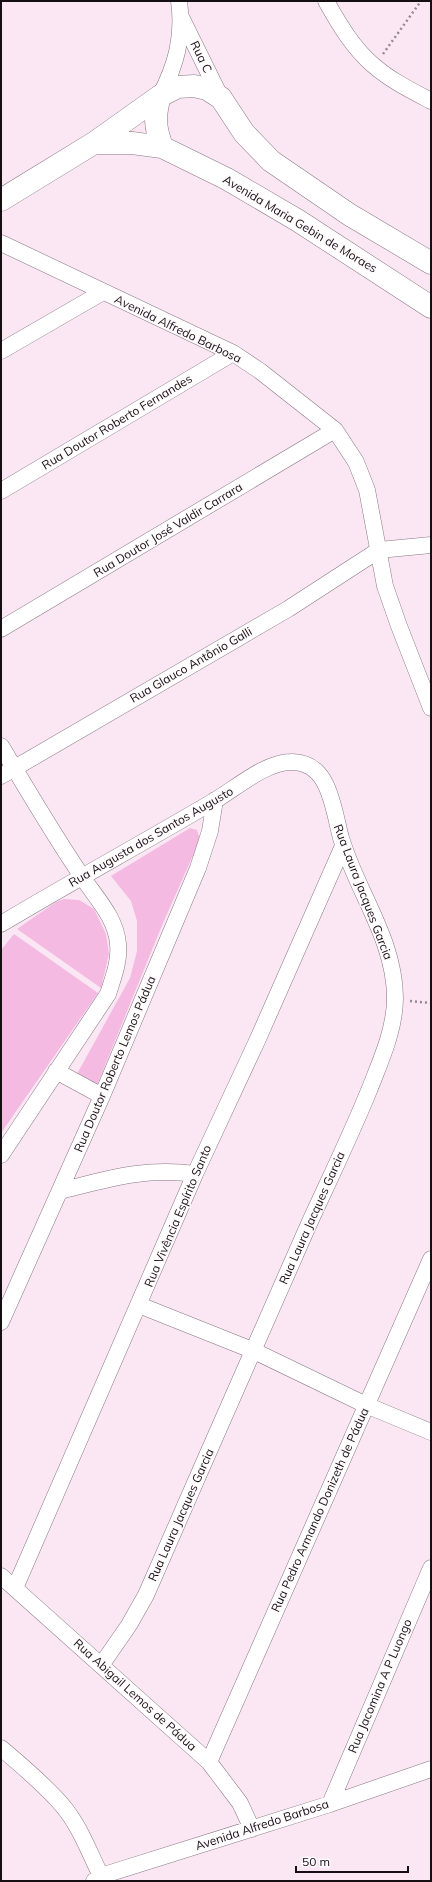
<svg xmlns="http://www.w3.org/2000/svg" width="432" height="1882" viewBox="0 0 432 1882" font-family="Mulish,sans-serif">
	<rect width="100%" height="100%" fill="#fbe7f4"/>
	<!-- green -->
	<path fill="#f4bae1" d="M190,828L197,830L199,836V842L163,923L97,1085L77,1074L130,978L137,951V921L131,901L111,876Z
		M64,899L79,900L94,909L106,934L109,954L101,988L17,929L56,902Z
		M14,934L98,993L1,1133V950Z"/>
	<g fill="none" stroke-linecap="round" stroke-linejoin="round">
		<defs>
			<path id="street" d="M326,1C339,24 353,48 373,65C390,80 412,91 431,101
				M181,17L221,98
				M160,96C176,65 184,37 179,1
				M1,243L233,353L260,371L335,430L356,462L367,490L385,586L399,626L431,708
				M1,351L103,292
				M1,491L233,353
				M1,629L335,430
				M1,746C27,789 53,834 81,875C95,897 116,917 118,944C120,961 113,978 108,994L1,1155
				M1,776L288,609L379,550L431,545
				M1,924C71,882 143,843 214,801C235,789 265,762 291,762C330,761 333,809 341,838C357,892 395,940 395,998C395,1029 381,1060 370,1088C351,1135 329,1180 308,1226C253,1349 200,1472 146,1595L129,1625L102,1664
				M56,1071L102,1096
				M60,1191C108,1179 145,1167 195,1174
				M139,1305L252,1350L366,1405L431,1432
				M1,1322L102,1096L198,868L210,831L215,800
				M1,1576L209,1762L240,1803L252,1829
				M15,1588L195,1174L257,1041L343,846
				M1,1748C22,1766 44,1784 62,1805C80,1826 89,1852 101,1876
				M209,1762L431,1259
				M330,1804L431,1568
				M94,1881L101,1876L330,1804L431,1769"/>
			<path id="secondary" d="M160,96C154,117 155,127 162,147
				M94,143H132L162,147L227,179L297,220L431,307
				M1,200L94,143L160,96L178,87L194,86L207,89L221,98L244,133L271,161L350,215L431,263"/>
		</defs>
		<!-- street casing -->
		<use href="#street" stroke="#897783" stroke-width="17"/>
		<!-- secondary casing -->
		<use href="#secondary" stroke="#897783" stroke-width="23"/>
		<!-- path -->
		<path stroke="#968891" stroke-width="2.5" stroke-dasharray="2 3" stroke-linecap="butt" d="M383,54L421,1
			M410,1001L431,1003"/>
		<!-- street -->
		<use href="#street" stroke="#fff" stroke-width="16"/>
		<!-- secondary -->
		<use href="#secondary" stroke="#fff" stroke-width="22"/>
	</g>
	<g text-anchor="middle" stroke-width="3" stroke-linejoin="round" paint-order="stroke">
		<!-- street labels -->
		<g font-size="12" fill="#150f13" stroke="#fefafc">
			<text transform="translate(201 57) rotate(64)" y="4">Rua C</text>
			<text transform="translate(300 224) rotate(31)" y="4">Avenida Maria Gebin de Moraes</text>
			<text transform="translate(178 329) rotate(26)" y="4">Avenida Alfredo Barbosa</text>
			<text transform="translate(117 422) rotate(-31)" y="4">Rua Doutor Roberto Fernandes</text>
			<text transform="translate(168 530) rotate(-31)" y="4">Rua Doutor José Valdir Carrara</text>
			<text transform="translate(191 665) rotate(-30)" y="4">Rua Glauco Antônio Galli</text>
			<text transform="translate(151 837) rotate(-30)" y="4">Rua Augusta dos Santos Augusto</text>
			<text transform="translate(363 892) rotate(69)" y="4">Rua Laura Jacques Garcia</text>
			<text transform="translate(115 1064) rotate(-67)" y="4">Rua Doutor Roberto Lemos Pádua</text>
			<text transform="translate(178 1216) rotate(-67)" y="4">Rua Vivência Espírito Santo</text>
			<text transform="translate(312 1218) rotate(-66)" y="4">Rua Laura Jacques Garcia</text>
			<text transform="translate(320 1510) rotate(-66)" y="4">Rua Pedro Armando Donizeth de Pádua</text>
			<text transform="translate(181 1515) rotate(-66)" y="4">Rua Laura Jacques Garcia</text>
			<text transform="translate(380 1686) rotate(-67)" y="4">Rua Jacomina A P Luongo</text>
			<text transform="translate(135 1695) rotate(42)" y="4">Rua Abigail Lemos de Pádua</text>
			<text transform="translate(262 1825) rotate(-18)" y="4">Avenida Alfredo Barbosa</text>
		</g>
	</g>
	<!-- border -->
	<rect width="432" height="1882" fill="none" stroke="#150f13" stroke-width="4"/>
	<!-- scale -->
	<path d="M296 1866v6h112v-6" fill="none" stroke="#150f13" stroke-width="2"/>
	<text x="302" y="1866" font-size="12" fill="#150f13" stroke="#fefafc" stroke-width="3" paint-order="stroke">50 m</text>
</svg>
